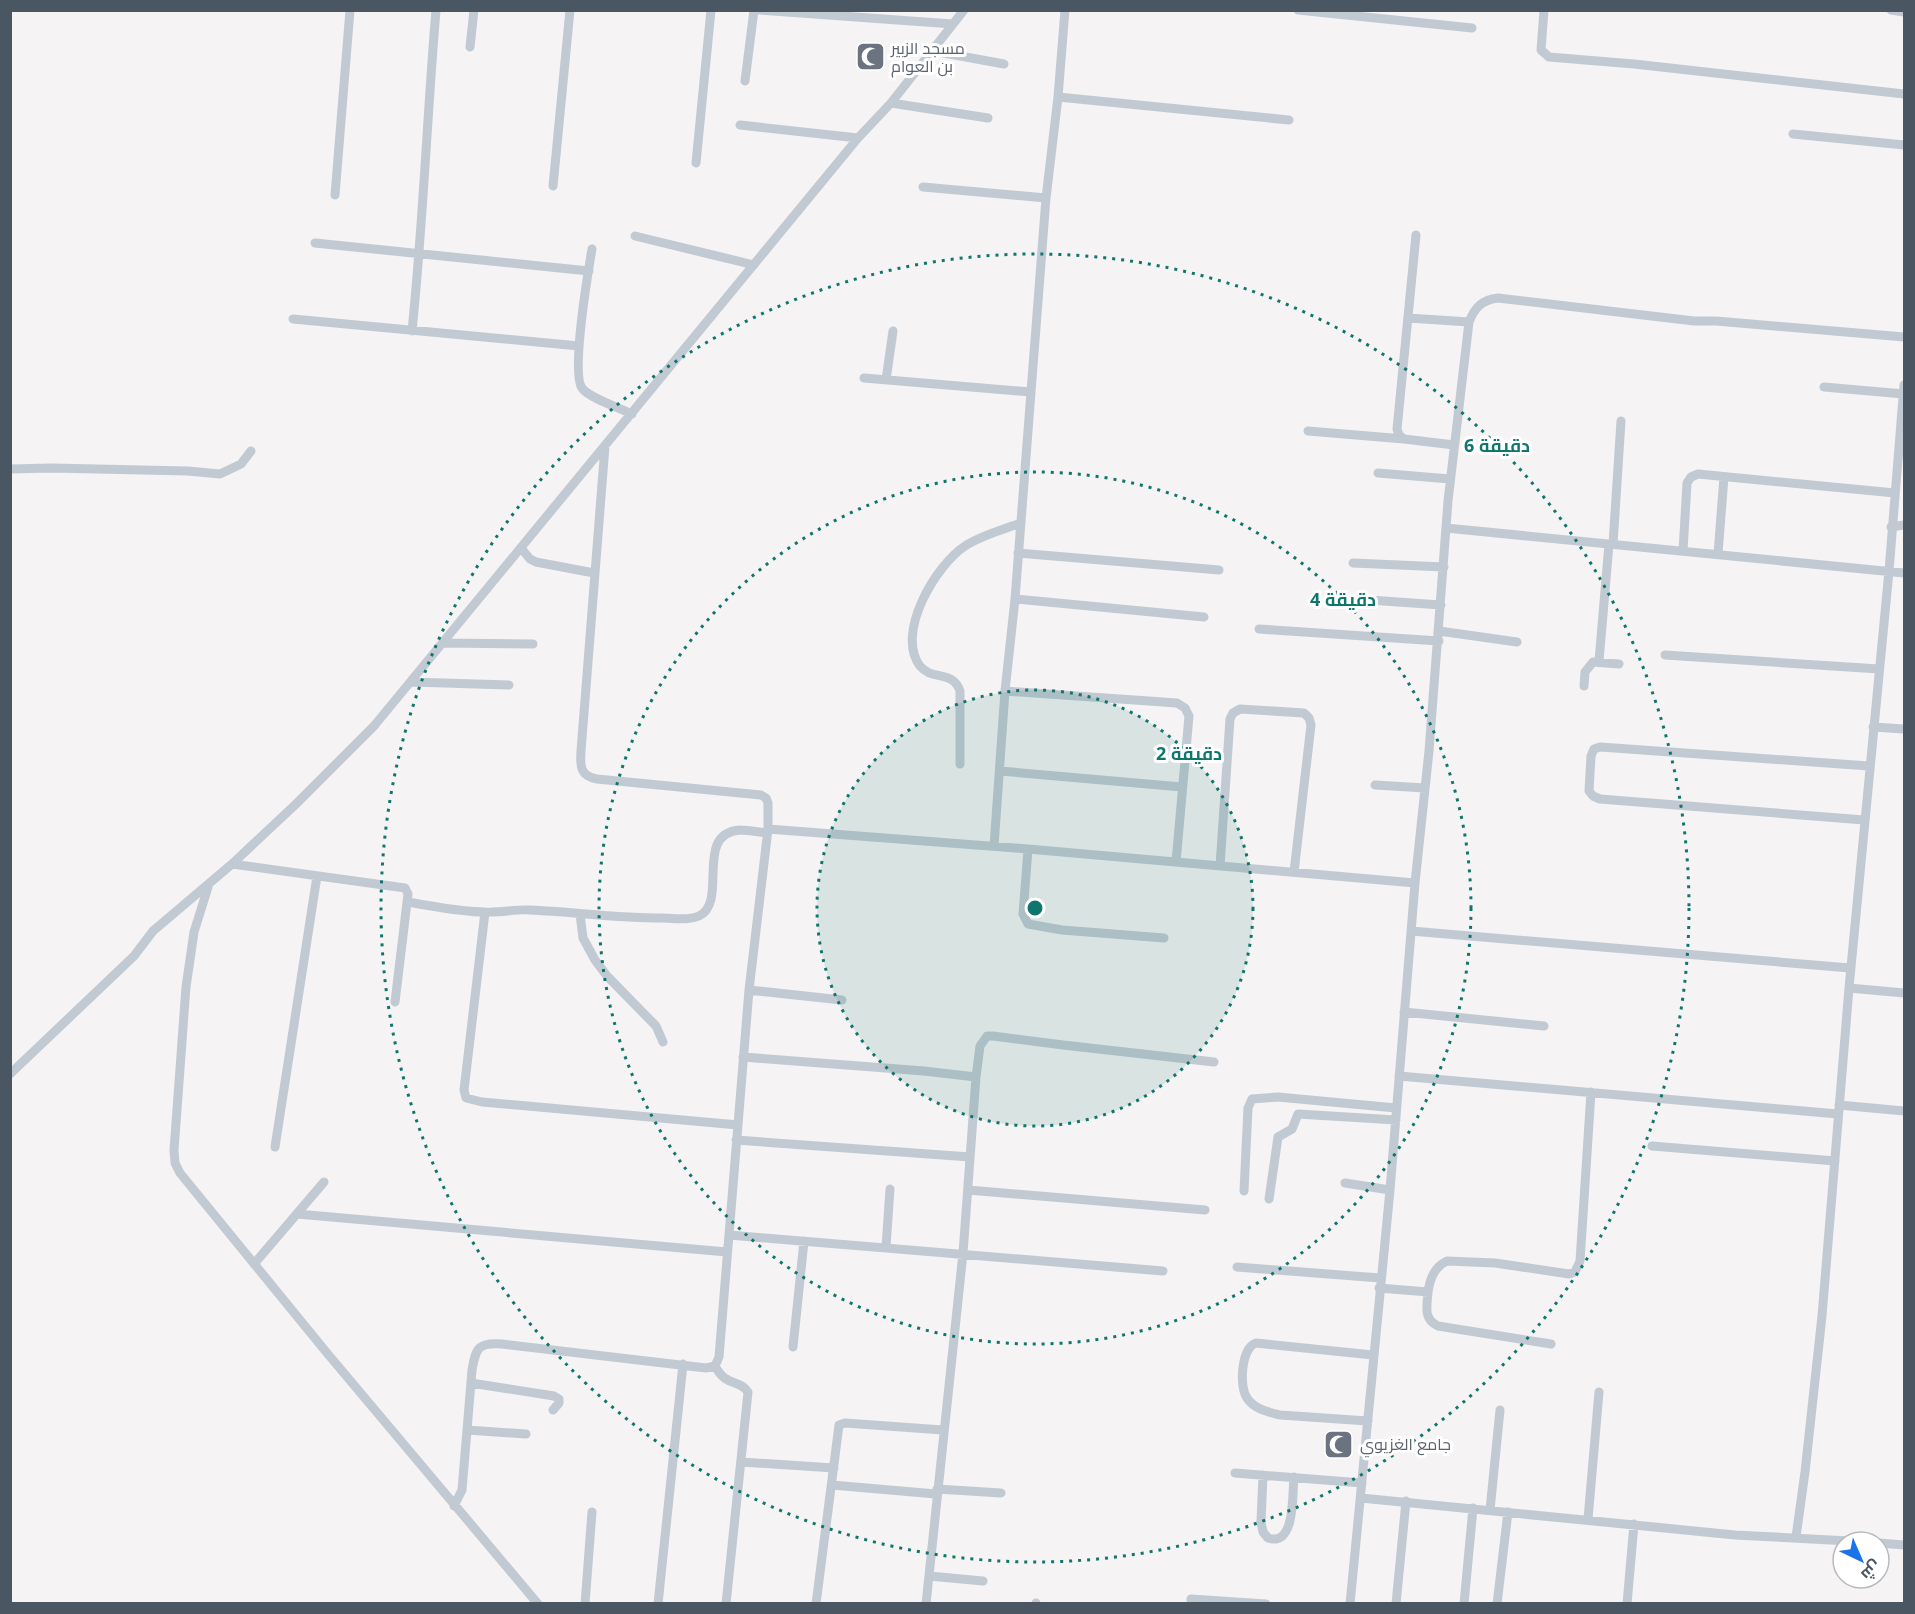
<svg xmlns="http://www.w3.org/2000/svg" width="1915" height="1614" viewBox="0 0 1915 1614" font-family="'Noto Sans',Cairo,sans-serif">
	<rect width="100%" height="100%" fill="#f5f3f3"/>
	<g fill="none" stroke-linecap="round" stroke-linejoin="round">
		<!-- minor -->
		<path stroke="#c1cad2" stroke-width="9" d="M760,10L953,24
			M1298,10L1472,28
			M1544,10L1541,50L1549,57L1634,64L1904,94
			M1891,10L1904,12
			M470,47L474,10
			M933,51L1004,64
			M745,81L754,10
			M1058,97L1289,120
			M891,103L988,118
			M740,125L858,138
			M1793,134L1904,145
			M696,163L711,10
			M553,186L570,10
			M923,187L1046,198
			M335,195L350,10
			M1416,235L1397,429L1399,435L1404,439L1454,445
			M635,236L754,265
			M315,243L589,271
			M592,249C588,272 571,373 582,388C589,398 620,408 632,414
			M1408,318L1469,322
			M293,319L579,346
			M412,331C423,224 427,117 436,10
			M864,378L1031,392
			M886,380L893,331
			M1824,387L1904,394
			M1308,431L1404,439
			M10,469L51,468L188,471L220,474L241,464L251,451
			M1378,473L1450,479
			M1891,527L1904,525
			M1446,528L1904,573
			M1613,544L1621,421
			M521,548L530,559L536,562L594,573
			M1683,551L1687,483L1691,477L1698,474L1895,493
			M1018,553L1219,570
			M1718,554L1724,477
			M1353,563L1444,567
			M1015,599L1204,617
			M1369,600L1441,605
			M1259,629L1439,641
			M1439,631L1517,642
			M443,643L533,644
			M1665,655L1879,669
			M1599,661L1609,544
			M411,682L509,685
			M1584,686L1585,672L1593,662L1619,664
			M1005,691L1177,703L1185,708L1189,716L1176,862
			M1873,727L1904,729
			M960,764V691C953,670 932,681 920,666C895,633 936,565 965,546C982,535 1002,530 1021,523
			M1000,771L1182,787
			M1375,785L1425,788
			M1864,820L1600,799L1593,796L1589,791L1591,756L1594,749L1600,747L1869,766
			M768,829L1028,849L1415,883
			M994,846L1005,691L1015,599L1046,198L1058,97L1065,10
			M1028,849L1023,914L1028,924L1062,930L1164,938
			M232,864L405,888L408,894L395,1002
			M1220,866L1230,719L1233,713L1240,709L1304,713L1309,718L1311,725L1294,872
			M209,884L194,932L186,987L174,1150L175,1163L180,1173L327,1353L538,1604
			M407,902C433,906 459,912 485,912C500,913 515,909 530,910C574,912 618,918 662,918C674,918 688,921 699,916C729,902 693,833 740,830C748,830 758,832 767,833
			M485,912L464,1090L466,1098L482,1102L738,1125
			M580,914L583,938L595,960L607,976L656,1026L663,1042
			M1411,931L1850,968
			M1849,988L1904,993
			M749,990L842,1000
			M1404,1012L1544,1026
			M743,1057L924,1071L976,1077
			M10,1074L134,956L153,931L232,864L296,804L374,726L858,138L891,103L964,10
			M1399,1076L1838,1114
			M1839,1105L1904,1111
			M736,1140L970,1157
			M1652,1146L1835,1161
			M275,1147L317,876
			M1345,1183L1390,1190
			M968,1190L1205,1210
			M1244,1191L1248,1108L1252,1099L1278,1097L1396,1108
			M1269,1199L1278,1137L1292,1129L1298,1114L1396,1120
			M297,1214L727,1252
			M729,1235L1163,1271
			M886,1247L890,1189
			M254,1264L324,1182
			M1237,1267L1380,1278
			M1379,1288L1428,1292C1427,1306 1423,1319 1438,1326L1551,1344
			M1428,1292C1430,1279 1434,1267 1447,1261L1495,1263L1569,1274L1575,1272L1580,1261L1591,1092
			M793,1347L804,1241
			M715,1366C727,1388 738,1378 748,1392L726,1604
			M471,1383L554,1396L559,1399V1403L553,1410
			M1368,1421L1280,1415C1268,1412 1254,1409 1247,1398C1239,1387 1241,1348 1256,1343L1373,1355
			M467,1430L526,1434
			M741,1462L834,1468
			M1235,1473L1362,1483
			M1263,1475L1261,1522L1263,1532L1268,1538C1296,1547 1292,1494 1294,1477
			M832,1485L936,1494
			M937,1489L1001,1493
			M1361,1498L1735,1535L1868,1542
			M454,1506L462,1490L472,1370C476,1348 478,1342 502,1344L706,1368L715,1366L719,1357L749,990L768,829V803L766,798L761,795L597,779C580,776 580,766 581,751L605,446
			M1490,1510L1500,1410
			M1588,1519L1599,1392
			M1796,1537L1805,1472L1822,1316L1849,988L1889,571L1904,385
			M1879,1543L1904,1545
			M929,1576L983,1581
			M585,1604L592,1512
			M658,1604L683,1364
			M816,1604L839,1425L845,1423L943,1430
			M926,1604L963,1253L976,1077L980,1046L987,1036H993L1063,1045L1214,1062
			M1036,1604V1603
			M1191,1604V1599L1266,1604
			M1350,1604L1390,1190L1415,883L1429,751L1448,501L1469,322C1475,307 1482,300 1498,298L1694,321H1716L1904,337
			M1396,1604L1406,1501
			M1464,1604L1473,1508
			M1497,1604L1508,1512
			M1627,1604L1634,1524"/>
	</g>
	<!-- distance rings -->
	<circle cx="1035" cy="908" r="218" fill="#0f766e" fill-opacity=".12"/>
	<g fill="none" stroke="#0f766e" stroke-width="3" stroke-dasharray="3 6">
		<circle cx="1035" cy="908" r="218"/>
		<circle cx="1035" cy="908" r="436"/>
		<circle cx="1035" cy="908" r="654"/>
	</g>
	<!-- icons -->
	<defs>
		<symbol id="mosque-square" viewBox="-11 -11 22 22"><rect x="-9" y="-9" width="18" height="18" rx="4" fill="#6b7280" stroke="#fff"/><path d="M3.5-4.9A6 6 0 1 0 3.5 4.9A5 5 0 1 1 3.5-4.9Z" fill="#fff"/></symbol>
	</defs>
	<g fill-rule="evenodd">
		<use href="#mosque-square" x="854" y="40" width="33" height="33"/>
		<use href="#mosque-square" x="1322" y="1428" width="33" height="33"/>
	</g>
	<g text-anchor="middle" stroke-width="6" stroke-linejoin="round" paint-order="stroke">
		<!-- worship labels -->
		<g font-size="16" fill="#5b616d" stroke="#fff" text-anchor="start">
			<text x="891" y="54">مسجد الزبير<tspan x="891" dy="18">بن العوام</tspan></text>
			<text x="1360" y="1450">جامع الغزيوي</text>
		</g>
	</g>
	<circle cx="1035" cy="908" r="9" fill="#0f766e" stroke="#fff" stroke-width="3"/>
	<g font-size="18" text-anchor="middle" font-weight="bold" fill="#0f766e" stroke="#fff" stroke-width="6" stroke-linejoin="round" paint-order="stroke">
		<text x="1497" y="452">6 دقيقة</text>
		<text x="1343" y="606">4 دقيقة</text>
		<text x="1189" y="760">2 دقيقة</text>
	</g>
	<!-- border -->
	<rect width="1915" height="1614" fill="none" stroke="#4a5661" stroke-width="24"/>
	<!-- north arrow -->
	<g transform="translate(1861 1560) rotate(136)"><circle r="28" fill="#ffffff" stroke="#b7bbc0" stroke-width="1.5"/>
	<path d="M0-4.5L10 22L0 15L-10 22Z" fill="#1a73e8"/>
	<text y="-9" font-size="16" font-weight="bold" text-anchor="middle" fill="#4a5661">ش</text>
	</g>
</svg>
